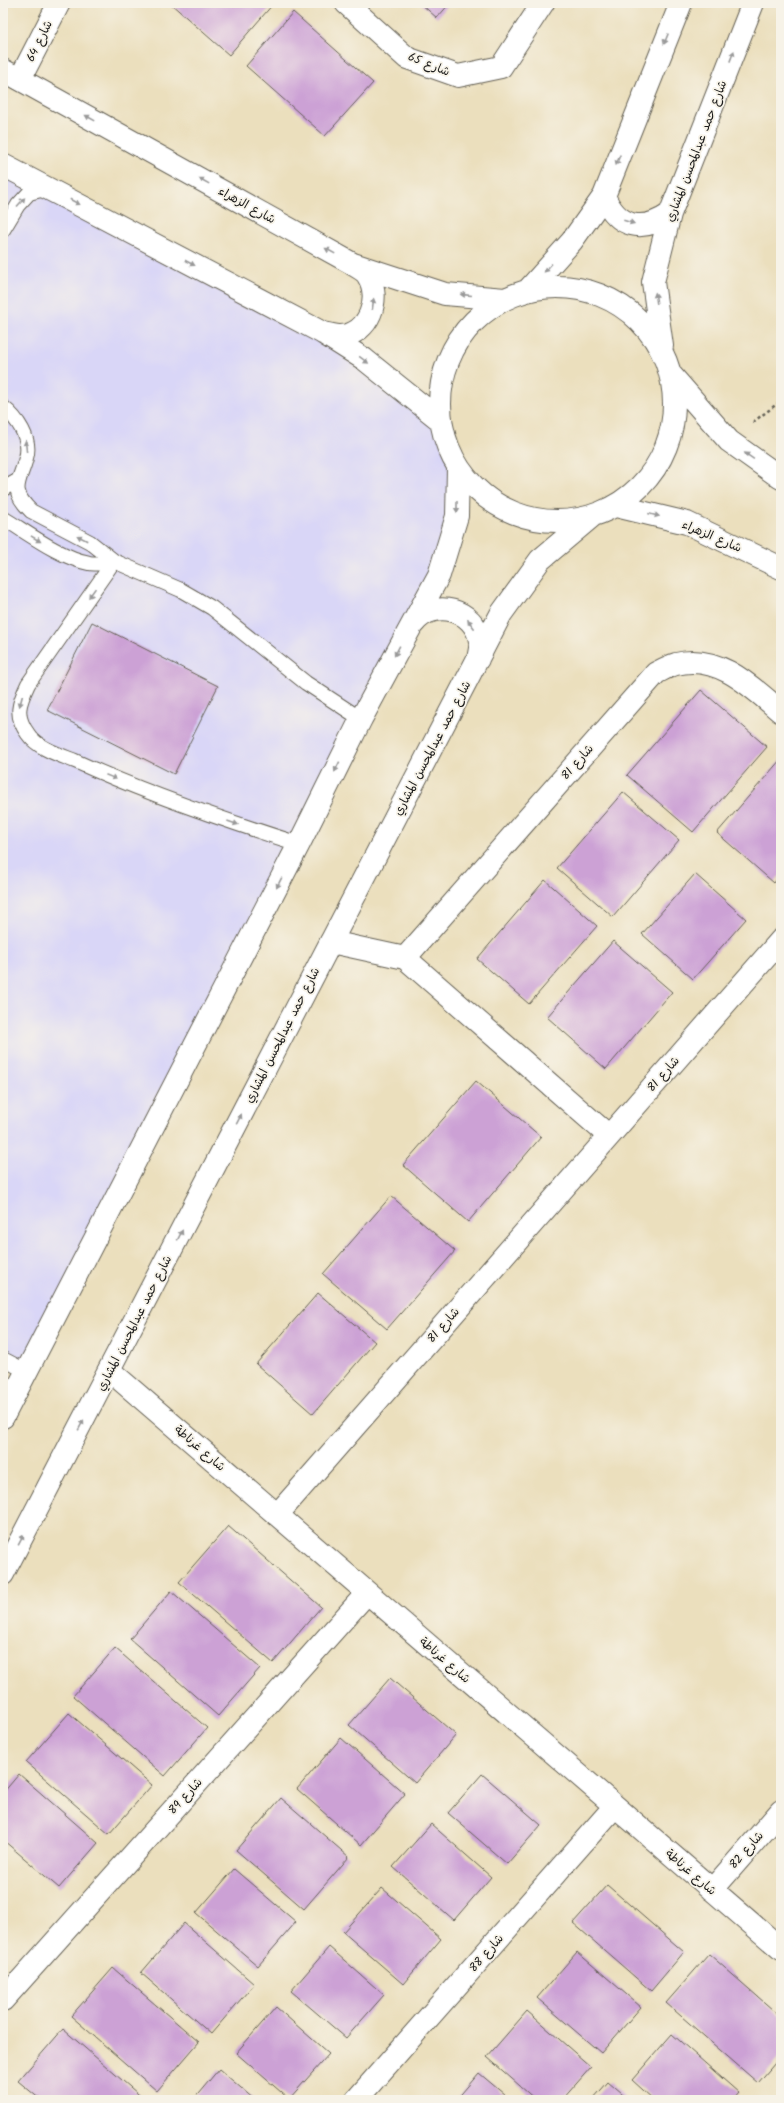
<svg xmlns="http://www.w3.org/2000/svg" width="784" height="2103" viewBox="0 0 784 2103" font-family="Kalam,'Playpen Sans Arabic',sans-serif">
	<rect width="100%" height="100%" fill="#f7f3e8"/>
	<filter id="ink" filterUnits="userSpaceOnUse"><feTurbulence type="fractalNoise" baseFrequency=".025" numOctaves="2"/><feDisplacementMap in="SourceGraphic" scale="8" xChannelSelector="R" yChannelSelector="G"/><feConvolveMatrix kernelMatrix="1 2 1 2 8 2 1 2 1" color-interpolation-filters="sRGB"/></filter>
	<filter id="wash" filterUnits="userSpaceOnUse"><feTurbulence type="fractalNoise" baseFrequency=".012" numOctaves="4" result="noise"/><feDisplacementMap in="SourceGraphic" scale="16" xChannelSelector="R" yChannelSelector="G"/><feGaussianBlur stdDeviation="0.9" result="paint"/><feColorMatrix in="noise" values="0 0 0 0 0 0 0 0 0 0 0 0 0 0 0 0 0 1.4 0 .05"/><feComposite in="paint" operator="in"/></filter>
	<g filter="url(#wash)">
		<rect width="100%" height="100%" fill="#ebdfbd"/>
		<!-- built -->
		<path fill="#d9d6f7" d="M3,161L323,333L440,420L446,445L458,468L457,516L26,1371L3,1359Z"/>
		<g id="blocks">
			<!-- building -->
			<path fill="#cca1d5" d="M170,3H274L229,55Z
				M420,3H450L437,18Z
				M293,12L373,83L325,136L246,66Z
				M92,622L218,686L174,774L47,710Z
				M701,690L767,747L693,832L627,775Z
				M781,759V874L774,883L717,833Z
				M623,792L679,840L613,917L557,868Z
				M695,874L746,919L693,979L642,934Z
				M545,880L597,926L529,1004L477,959Z
				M613,941L672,992L606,1069L547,1017Z
				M476,1081L541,1137L468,1222L403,1165Z
				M391,1196L455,1251L387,1329L323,1274Z
				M318,1293L375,1342L313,1414L256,1364Z
				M228,1526L321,1607L273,1663L179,1582Z
				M171,1591L260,1668L218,1716L130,1639Z
				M115,1648L207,1728L165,1776L73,1696Z
				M390,1678L456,1735L415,1783L349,1725Z
				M69,1713L152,1785L109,1834L26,1762Z
				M341,1738L405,1794L361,1845L297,1789Z
				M19,1774L98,1843L59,1888L3,1840V1793Z
				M482,1774L541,1825L507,1864L448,1813Z
				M281,1798L349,1857L304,1909L236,1850Z
				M431,1824L491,1877L454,1920L393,1867Z
				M234,1869L296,1922L258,1966L196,1913Z
				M607,1885L684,1952L651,1991L573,1923Z
				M382,1888L441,1939L403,1984L343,1932Z
				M184,1923L254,1984L211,2034L141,1973Z
				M329,1947L384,1995L346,2038L291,1991Z
				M577,1952L641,2007L601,2053L537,1998Z
				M709,1954L781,2017V2056L758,2083L666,2003Z
				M113,1968L199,2042L157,2091L71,2016Z
				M276,2007L329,2054L289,2099L236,2053Z
				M527,2011L591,2067L562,2100H536L487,2057Z
				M63,2029L145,2100H41L18,2081Z
				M672,2034L739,2093L733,2100H654L632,2080Z
				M219,2069L255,2100H193Z
				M479,2073L511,2100H456Z
				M608,2082L629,2100H592Z"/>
		</g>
	</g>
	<g filter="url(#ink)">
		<use href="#blocks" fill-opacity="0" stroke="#646054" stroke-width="1"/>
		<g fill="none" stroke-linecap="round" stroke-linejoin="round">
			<defs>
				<path id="service" d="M3,230L18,205L29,193L49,188
					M3,407C17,418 32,439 26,458C20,482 8,489 31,511L90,542L114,561L181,590L212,608L306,683L361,719
					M3,489L17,481
					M3,518C28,533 61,558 89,563C97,565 106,562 114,561
					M114,561L28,684C19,703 14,715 28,734C37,748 60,755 75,761C147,794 223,820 299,844
					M3,1359L26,1371"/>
				<path id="minor" d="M346,3L407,58L458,76L501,67L543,3
					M20,79L59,3
					M331,942L405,958L609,1136
					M405,958L656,673C662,670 669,666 676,664C718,653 752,687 781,712
					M109,1370L781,1949
					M277,1515L781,940
					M712,1890L781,1811
					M3,2000L367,1593
					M356,2100L615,1806"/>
				<path id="tertiary" d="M3,70L353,264L445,294L505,299
					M3,165L323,333L364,359L440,420
					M604,196C618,228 642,233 670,214
					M440 404a117 117 0 1 1 234 0a117 117 0 1 1-234 0Z
					M528,290L572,241L604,196L681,3
					M323,333C329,334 336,336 341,336C369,334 382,298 368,276C366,272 359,268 354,265
					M662,346L653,282L670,214L753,3
					M672,376L729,441L781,478
					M616,506L687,523L781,568
					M414,623C434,598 475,609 480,641C481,646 479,654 478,659
					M3,1417L299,844L361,719L439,575L457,516L458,468
					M3,1574L501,614L540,560L591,517"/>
			</defs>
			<!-- service casing -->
			<use href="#service" stroke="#646054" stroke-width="16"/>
			<!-- minor casing -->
			<use href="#minor" stroke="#646054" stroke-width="24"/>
			<!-- tertiary casing -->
			<use href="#tertiary" stroke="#646054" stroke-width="24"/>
			<!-- path -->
			<path stroke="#646054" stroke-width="2.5" stroke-dasharray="3 3" stroke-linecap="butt" d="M753,422L781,401"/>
			<!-- service -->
			<use href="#service" stroke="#fff" stroke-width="14"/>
			<!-- minor -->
			<use href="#minor" stroke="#fff" stroke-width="22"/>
			<!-- tertiary -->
			<use href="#tertiary" stroke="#fff" stroke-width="22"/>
		</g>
		<!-- one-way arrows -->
		<defs><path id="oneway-solid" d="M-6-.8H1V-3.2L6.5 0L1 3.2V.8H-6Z"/></defs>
		<g fill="#999">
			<use href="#oneway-solid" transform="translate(666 39) rotate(112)"/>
			<use href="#oneway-solid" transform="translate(732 56) rotate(-69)"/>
			<use href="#oneway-solid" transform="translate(90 118) rotate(-151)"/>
			<use href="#oneway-solid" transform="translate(618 160) rotate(112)"/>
			<use href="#oneway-solid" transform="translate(204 181) rotate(-151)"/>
			<use href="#oneway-solid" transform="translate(21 202) rotate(-48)"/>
			<use href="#oneway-solid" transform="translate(75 202) rotate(28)"/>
			<use href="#oneway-solid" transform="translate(629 222) rotate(18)"/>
			<use href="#oneway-solid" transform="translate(330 251) rotate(-151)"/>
			<use href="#oneway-solid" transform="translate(190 263) rotate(28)"/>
			<use href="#oneway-solid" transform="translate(548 268) rotate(132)"/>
			<use href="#oneway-solid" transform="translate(466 295) rotate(-175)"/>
			<use href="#oneway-solid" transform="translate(656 298) rotate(-98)"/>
			<use href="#oneway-solid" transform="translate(373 304) rotate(-83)"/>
			<use href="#oneway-solid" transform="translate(364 360) rotate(36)"/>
			<use href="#oneway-solid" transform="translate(26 446) rotate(-96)"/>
			<use href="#oneway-solid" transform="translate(749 456) rotate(-145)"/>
			<use href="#oneway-solid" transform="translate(457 507) rotate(90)"/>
			<use href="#oneway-solid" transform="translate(654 515) rotate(14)"/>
			<use href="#oneway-solid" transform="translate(82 538) rotate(-152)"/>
			<use href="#oneway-solid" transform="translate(36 539) rotate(31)"/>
			<use href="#oneway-solid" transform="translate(92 593) rotate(125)"/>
			<use href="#oneway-solid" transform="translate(471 624) rotate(-127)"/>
			<use href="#oneway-solid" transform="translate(397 651) rotate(118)"/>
			<use href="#oneway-solid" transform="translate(21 701) rotate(105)"/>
			<use href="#oneway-solid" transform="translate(337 767) rotate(116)"/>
			<use href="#oneway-solid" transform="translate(111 777) rotate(22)"/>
			<use href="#oneway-solid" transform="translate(233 823) rotate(19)"/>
			<use href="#oneway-solid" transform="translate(279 883) rotate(117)"/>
			<use href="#oneway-solid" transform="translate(239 1119) rotate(-63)"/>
			<use href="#oneway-solid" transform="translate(180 1235) rotate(-63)"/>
			<use href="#oneway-solid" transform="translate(81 1425) rotate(-62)"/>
			<use href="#oneway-solid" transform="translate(21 1540) rotate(-62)"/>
		</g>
	</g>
	<g text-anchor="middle" stroke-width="3.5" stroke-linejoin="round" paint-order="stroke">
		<!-- street labels -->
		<g font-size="12" fill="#1c1c1c" stroke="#f7f3e8">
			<text transform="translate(39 41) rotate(-64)" y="4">شارع 64</text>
			<text transform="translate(429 64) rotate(22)" y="4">شارع 65</text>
			<text transform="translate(696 151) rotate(-69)" y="4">شارع حمد عبدالمحسن المشاري</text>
			<text transform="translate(247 205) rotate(29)" y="4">شارع الزهراء</text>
			<text transform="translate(712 536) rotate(23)" y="4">شارع الزهراء</text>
			<text transform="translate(432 748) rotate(-62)" y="4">شارع حمد عبدالمحسن المشاري</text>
			<text transform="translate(577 762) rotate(-49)" y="4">شارع 81</text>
			<text transform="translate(282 1035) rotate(-63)" y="4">شارع حمد عبدالمحسن المشاري</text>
			<text transform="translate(663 1074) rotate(-49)" y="4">شارع 81</text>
			<text transform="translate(134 1323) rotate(-63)" y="4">شارع حمد عبدالمحسن المشاري</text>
			<text transform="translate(443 1325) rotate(-49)" y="4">شارع 81</text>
			<text transform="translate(200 1448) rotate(41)" y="4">شارع غرناطة</text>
			<text transform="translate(445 1660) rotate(41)" y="4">شارع غرناطة</text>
			<text transform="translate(185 1796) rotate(-48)" y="4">شارع 89</text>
			<text transform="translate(746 1850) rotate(-49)" y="4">شارع 82</text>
			<text transform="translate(691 1872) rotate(41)" y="4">شارع غرناطة</text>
			<text transform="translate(486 1953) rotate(-49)" y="4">شارع 88</text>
		</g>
	</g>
	<!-- margin -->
	<rect width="784" height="2103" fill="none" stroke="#f7f3e8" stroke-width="16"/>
</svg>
